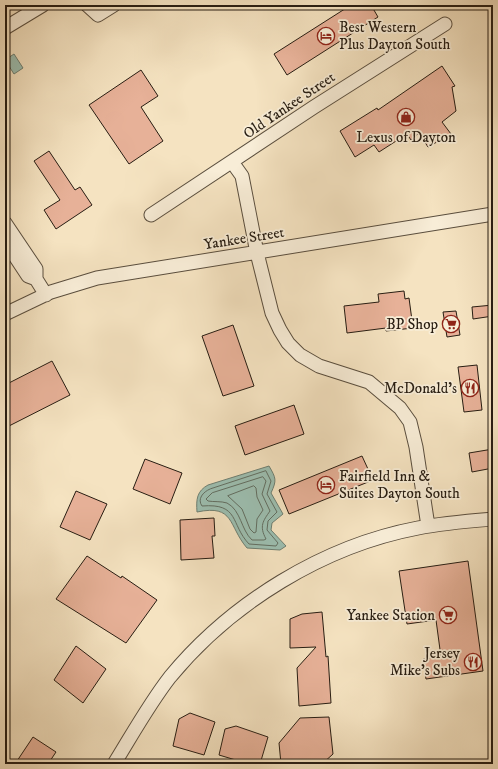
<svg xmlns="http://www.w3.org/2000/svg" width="498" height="769" viewBox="0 0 498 769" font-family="'IM FELL DW Pica',serif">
	<rect width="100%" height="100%" fill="#f5e3c1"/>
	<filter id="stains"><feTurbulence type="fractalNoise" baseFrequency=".005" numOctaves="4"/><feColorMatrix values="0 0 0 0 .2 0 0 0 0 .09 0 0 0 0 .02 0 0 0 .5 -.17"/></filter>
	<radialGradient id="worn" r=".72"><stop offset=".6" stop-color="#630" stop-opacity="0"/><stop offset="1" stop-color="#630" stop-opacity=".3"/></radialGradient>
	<!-- water -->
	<path fill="#9cbeb0" stroke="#6d7e71" d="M14,54L23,68L14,74L5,60Z
		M269,466C276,478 277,480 271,493L283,514L272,523L271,530L286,546L280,550L247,548C228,526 235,504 197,512C196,499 197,491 208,485Z"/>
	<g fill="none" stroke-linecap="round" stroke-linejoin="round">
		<!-- shore -->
		<path stroke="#626e61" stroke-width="1" d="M266,471L271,481L267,494L277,512L268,521L267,530L278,543L276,546L249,544C230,524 240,503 202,506C197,499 203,492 210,489Z
			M263,477L266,481L262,494L270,511C263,521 259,526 266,539L264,540H252C241,530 241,510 227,503C221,501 213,502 208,501L206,499L212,493Z
			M254,486L256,488L257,497L263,510L257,519L256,532L254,533L250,529L242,509L228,496Z"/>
	</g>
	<!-- building -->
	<path fill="#e7b198" stroke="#271d12" d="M351,5H371L378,17L287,75L274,54Z
		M442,66L455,86L452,87L456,111L442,122L451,134L428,147L419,133L411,140L407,134L379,152L374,145L355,157L340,131L377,108L378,110Z
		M141,70L158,96L141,107L163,141L129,164L89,105Z
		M49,151L75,190L80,187L92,205L56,229L44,210L60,200L34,161Z
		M404,291L405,299L409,298L413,328L386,331V328L347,333L344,306L379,302L378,294Z
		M493,305V316L473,319L472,307Z
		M456,311L460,335L447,337L443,312Z
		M233,325L254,386L223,396L202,336Z
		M52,361L70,395L5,428V385Z
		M477,365L482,410L464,412L458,367Z
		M294,405L304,434L245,455L235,426Z
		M493,449V468L472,472L469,453Z
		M362,456L373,480L289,514L279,490Z
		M145,459L182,473L170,504L133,489Z
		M76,491L107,504L90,540L60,527Z
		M214,518L215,536H212L214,558L181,560L180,520Z
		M87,556L121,578L122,576L157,600L126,643L56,599Z
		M468,561L483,671L426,679L423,659L441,657L436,620L407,624L399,571Z
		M322,612L326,657L328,656L331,703L299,706L297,668L316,647L290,648V619L302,614Z
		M76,646L106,669L83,703L54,680Z
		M190,713L215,722L204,755L173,746L179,719Z
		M329,717L333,754L322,764H281L279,743L300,718Z
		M236,726L268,737L260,764H249L219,755L225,729Z
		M33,737L56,752L48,764H15Z"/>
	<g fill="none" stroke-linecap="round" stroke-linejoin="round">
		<defs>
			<path id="minor" d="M87,5L98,15L114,5
				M5,28L43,5
				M232,162L242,176L257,253L272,313L280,330L288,343L300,355L319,366L369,382L400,408L410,422L416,447L428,526
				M151,215L314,107L445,24
				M5,223L36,269V279L46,295
				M5,241L28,276L36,279
				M5,314L51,292L97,278L493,214
				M114,764C132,735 149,704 170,677C231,603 323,546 418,528C442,523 468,521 493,519"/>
		</defs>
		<!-- minor casing -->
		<use href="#minor" stroke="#5a4e3e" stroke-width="15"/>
		<!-- minor -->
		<use href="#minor" stroke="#f8edd7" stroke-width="13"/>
	</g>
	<!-- icons -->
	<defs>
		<symbol id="hotel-ring" viewBox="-11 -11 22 22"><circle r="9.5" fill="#f8edd7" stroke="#8f2418" stroke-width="1.5"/><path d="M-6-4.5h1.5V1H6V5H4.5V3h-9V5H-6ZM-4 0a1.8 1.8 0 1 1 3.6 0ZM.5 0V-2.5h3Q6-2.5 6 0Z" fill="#8f2418"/></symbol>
		<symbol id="shop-ring" viewBox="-11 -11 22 22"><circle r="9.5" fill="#f8edd7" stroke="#8f2418" stroke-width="1.5"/><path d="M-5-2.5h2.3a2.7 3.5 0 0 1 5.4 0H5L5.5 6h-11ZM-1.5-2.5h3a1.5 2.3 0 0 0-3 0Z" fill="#8f2418"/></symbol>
		<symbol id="supermarket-ring" viewBox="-11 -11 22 22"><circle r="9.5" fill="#f8edd7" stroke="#8f2418" stroke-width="1.5"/><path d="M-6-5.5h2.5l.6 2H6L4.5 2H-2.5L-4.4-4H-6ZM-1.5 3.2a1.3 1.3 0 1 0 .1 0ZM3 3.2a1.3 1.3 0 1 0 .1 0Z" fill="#8f2418"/></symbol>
		<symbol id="restaurant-ring" viewBox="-11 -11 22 22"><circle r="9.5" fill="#f8edd7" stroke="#8f2418" stroke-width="1.5"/><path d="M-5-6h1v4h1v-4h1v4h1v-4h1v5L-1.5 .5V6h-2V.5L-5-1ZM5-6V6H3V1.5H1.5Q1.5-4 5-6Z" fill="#8f2418"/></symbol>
	</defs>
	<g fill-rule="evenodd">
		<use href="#hotel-ring" x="316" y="26" width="20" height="20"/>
		<use href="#shop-ring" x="396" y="107" width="20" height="20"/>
		<use href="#supermarket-ring" x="441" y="314" width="20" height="20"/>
		<use href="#restaurant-ring" x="460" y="378" width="20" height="20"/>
		<use href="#hotel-ring" x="316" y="475" width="20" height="20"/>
		<use href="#supermarket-ring" x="438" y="605" width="20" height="20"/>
		<use href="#restaurant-ring" x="463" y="652" width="20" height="20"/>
	</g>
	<g text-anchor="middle" stroke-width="3.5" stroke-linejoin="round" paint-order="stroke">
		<!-- poi labels -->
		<g font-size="15" fill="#271d12" stroke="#f8edd7" text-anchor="end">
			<text x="339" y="32" text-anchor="start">Best Western<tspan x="339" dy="17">Plus Dayton South</tspan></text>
			<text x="406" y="142" text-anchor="middle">Lexus of Dayton</text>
			<text x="438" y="329">BP Shop</text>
			<text x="457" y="393">McDonald's</text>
			<text x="339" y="481" text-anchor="start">Fairfield Inn &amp;<tspan x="339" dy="17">Suites Dayton South</tspan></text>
			<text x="435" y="620">Yankee Station</text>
			<text x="460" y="658">Jersey<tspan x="460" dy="17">Mike's Subs</tspan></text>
		</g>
		<!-- street labels -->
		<g font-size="15" fill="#271d12" stroke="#f8edd7">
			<text transform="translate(289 105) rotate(-34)" y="5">Old Yankee Street</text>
			<text transform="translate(244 238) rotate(-9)" y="5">Yankee Street</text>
		</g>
	</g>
	<!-- margin -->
	<rect width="498" height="769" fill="none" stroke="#f5e3c1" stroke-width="20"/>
	<rect x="6" y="6" width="486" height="757" fill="none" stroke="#271d12" stroke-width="2"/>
	<rect x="10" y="10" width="478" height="749" fill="none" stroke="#271d12"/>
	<rect width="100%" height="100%" filter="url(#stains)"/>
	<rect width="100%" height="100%" fill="url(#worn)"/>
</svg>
